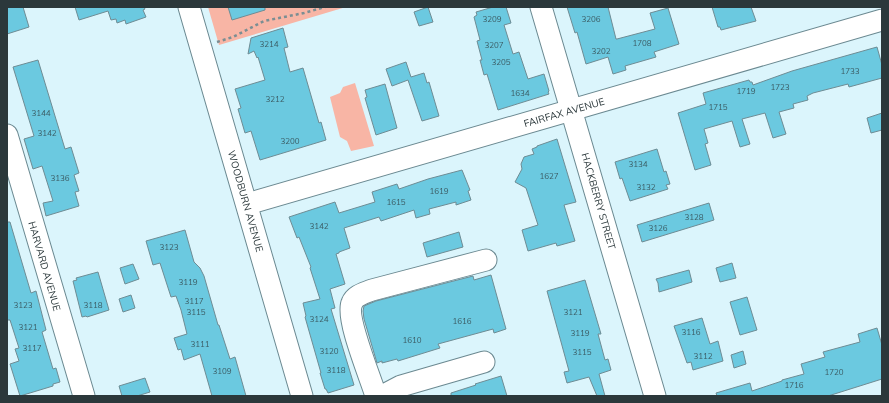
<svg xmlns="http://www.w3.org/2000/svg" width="889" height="403" viewBox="0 0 889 403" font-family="Mulish,sans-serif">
	<rect width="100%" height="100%" fill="#dbf5fc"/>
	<!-- green -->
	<path fill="#f8b5a5" d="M208,7H346L219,45Z
		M355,83L374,146L351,151L347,141L340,137L330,97L340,93L343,87Z"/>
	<!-- building -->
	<path fill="#6bc9e0" stroke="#6e8c94" d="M7,7H23L29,27L7,34Z
		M75,7H144L145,9L143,10L146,17L126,24L125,20L117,23L116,19L111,20L108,11L79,20Z
		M228,7H265V10L232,20Z
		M428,7L433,22L419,26L414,12Z
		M493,7H506L511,23L504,25L513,54L519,52L528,79L544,74L549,91L548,92L549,94L498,110L487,74L484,75L480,60H482L477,41L480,40L474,17L477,15L476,12Z
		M567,7H608L616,39H617L655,29L650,13L668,8L679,44L654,52L656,57L625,66L626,70L613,74L608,57L586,64L577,32L575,33Z
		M712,7H751L756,21L721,30L720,27H718Z
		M283,28L288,47L284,48L290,72L303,68L319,123L321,122L326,140L260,160L251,131L245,133L238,109L241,108L235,89L265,80L258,57L257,58L254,51L248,54L251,38Z
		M877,47L882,65V78L849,87L848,84L813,93L807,96L808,100L793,104L794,108L779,112L786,134L773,138L765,113L742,119L750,144L740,147L732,121L704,129L708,143L705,144L711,165L695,170L678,113L706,104L703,93L749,80L750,82H752L753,85L792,71Z
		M38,60L65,149L71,147L79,173L74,175L79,191L75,192L79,206L46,216L43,203L53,201L42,166L33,169L24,139L34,136L13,67Z
		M406,62L411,77L424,73L427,83L429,82L439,116L422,121L408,80L392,86L386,69Z
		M385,84L397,128L376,135L365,98L367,97L365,90Z
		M882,113V130L871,133L867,118Z
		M557,139L576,202L564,205L575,241L557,246L556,243L528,251L522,230L538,225L526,188L515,182L522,169L521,164L524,157L534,154L532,149L537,147V146Z
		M657,149L664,172L666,171L670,184L666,185L668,189L630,201L622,178L620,179L615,162Z
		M462,170L470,190L468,191L471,200L456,205V202L429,209L430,214L416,218L414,210L381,221L379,217L344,228L350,248L339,252V253L336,254L345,284L330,289L335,308L331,309L354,385L328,393L326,389H325L320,373H321L305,317L306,316L303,303L320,299L310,268L311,267L299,237L297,238L289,217L335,202L339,213L375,202L372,192L397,184L399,189L428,179Z
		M709,203L714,220L642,242L637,225Z
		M7,222H10L31,293L36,291L46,330L42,332L53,369L56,368L60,382L53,384V386L20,396L10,364L19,361L15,349L19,348L10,320H7Z
		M185,230L194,262L200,268L204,276L218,325H219L230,359L235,357L246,396H212L200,354L184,360L181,349L178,350L174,338L187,334L181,310L176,296L171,297L160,263L153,265L146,241Z
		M459,232L463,247L427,257L423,243Z
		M732,263L736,278L720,282L716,268Z
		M133,264L139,279L125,284L120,268Z
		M689,270L692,282L659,292L658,283L656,279Z
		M98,272L109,310L87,317L86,316L82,317L73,281L77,280L76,278Z
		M491,275L506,329L494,333L493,329L438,344L440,348L398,361L397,359L382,363V361L377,363L364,319L363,311L364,306L376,301L473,276L474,280Z
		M585,280L601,334H598L605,360L608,359L611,370L599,374L605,396H597L589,377L567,383L564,372L569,371L547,291Z
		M131,295L135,308L123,312L119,299Z
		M747,297L757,330L740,335L730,302Z
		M702,318L710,344L718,341L723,361L693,370L691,362L687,363L674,326Z
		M877,328L882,345V379L828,396H717L716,393L750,383L752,391L782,381V380L804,374L801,364L825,357L823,352L860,342L858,334Z
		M743,351L746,364L734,368L731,355Z
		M501,376L507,396H451V393L476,385L475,384Z
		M145,378L150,392L137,396H122L119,386Z"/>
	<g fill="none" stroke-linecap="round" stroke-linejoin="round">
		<defs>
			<path id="minor" d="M189,7L302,396
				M541,7L655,396
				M7,135L84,396
				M247,204L882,20
				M376,396C371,379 345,317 352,303C355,295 365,293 372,290L486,260
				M382,396L401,386L484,362"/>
		</defs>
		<!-- minor casing -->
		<use href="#minor" stroke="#6b8991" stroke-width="23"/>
		<!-- path -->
		<path stroke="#7b8e93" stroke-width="2.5" stroke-dasharray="3 3" stroke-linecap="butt" d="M217,42L233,37L264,21L304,13L325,7"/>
		<!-- minor -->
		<use href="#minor" stroke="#fff" stroke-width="21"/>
	</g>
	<g text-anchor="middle" stroke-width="4" stroke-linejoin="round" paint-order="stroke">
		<!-- number labels -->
		<g font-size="8" fill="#3b5c64">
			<text x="492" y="22">3209</text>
			<text x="591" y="22">3206</text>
			<text x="642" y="46">1708</text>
			<text x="269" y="47">3214</text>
			<text x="494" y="48">3207</text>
			<text x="601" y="54">3202</text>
			<text x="501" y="65">3205</text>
			<text x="850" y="74">1733</text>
			<text x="780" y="90">1723</text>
			<text x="746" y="94">1719</text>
			<text x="520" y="96">1634</text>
			<text x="275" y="102">3212</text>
			<text x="718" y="110">1715</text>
			<text x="41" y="116">3144</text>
			<text x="47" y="136">3142</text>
			<text x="290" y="144">3200</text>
			<text x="638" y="167">3134</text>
			<text x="549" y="179">1627</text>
			<text x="60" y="181">3136</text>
			<text x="646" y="190">3132</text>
			<text x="439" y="194">1619</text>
			<text x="396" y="205">1615</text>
			<text x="694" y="220">3128</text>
			<text x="319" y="229">3142</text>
			<text x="658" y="231">3126</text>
			<text x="169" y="250">3123</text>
			<text x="188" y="285">3119</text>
			<text x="194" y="304">3117</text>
			<text x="23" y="308">3123</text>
			<text x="93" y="308">3118</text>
			<text x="196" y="315">3115</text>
			<text x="573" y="315">3121</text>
			<text x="319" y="322">3124</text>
			<text x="462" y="324">1616</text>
			<text x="28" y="330">3121</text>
			<text x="691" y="335">3116</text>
			<text x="580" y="336">3119</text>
			<text x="412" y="343">1610</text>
			<text x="200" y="347">3111</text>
			<text x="32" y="351">3117</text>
			<text x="329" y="354">3120</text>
			<text x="582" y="355">3115</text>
			<text x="703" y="359">3112</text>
			<text x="336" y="373">3118</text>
			<text x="222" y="374">3109</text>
			<text x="834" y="375">1720</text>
			<text x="794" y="388">1716</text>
		</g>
		<!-- street labels -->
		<g font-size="10" fill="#2b383b" stroke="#fff">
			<text transform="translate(564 112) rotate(-16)" y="4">FAIRFAX AVENUE</text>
			<text transform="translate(246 201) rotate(74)" y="4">WOODBURN AVENUE</text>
			<text transform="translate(599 201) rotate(74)" y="4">HACKBERRY STREET</text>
			<text transform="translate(45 266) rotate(74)" y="4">HARVARD AVENUE</text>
		</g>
	</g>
	<!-- border -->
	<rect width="889" height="403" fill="none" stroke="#2b383b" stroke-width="16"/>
</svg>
